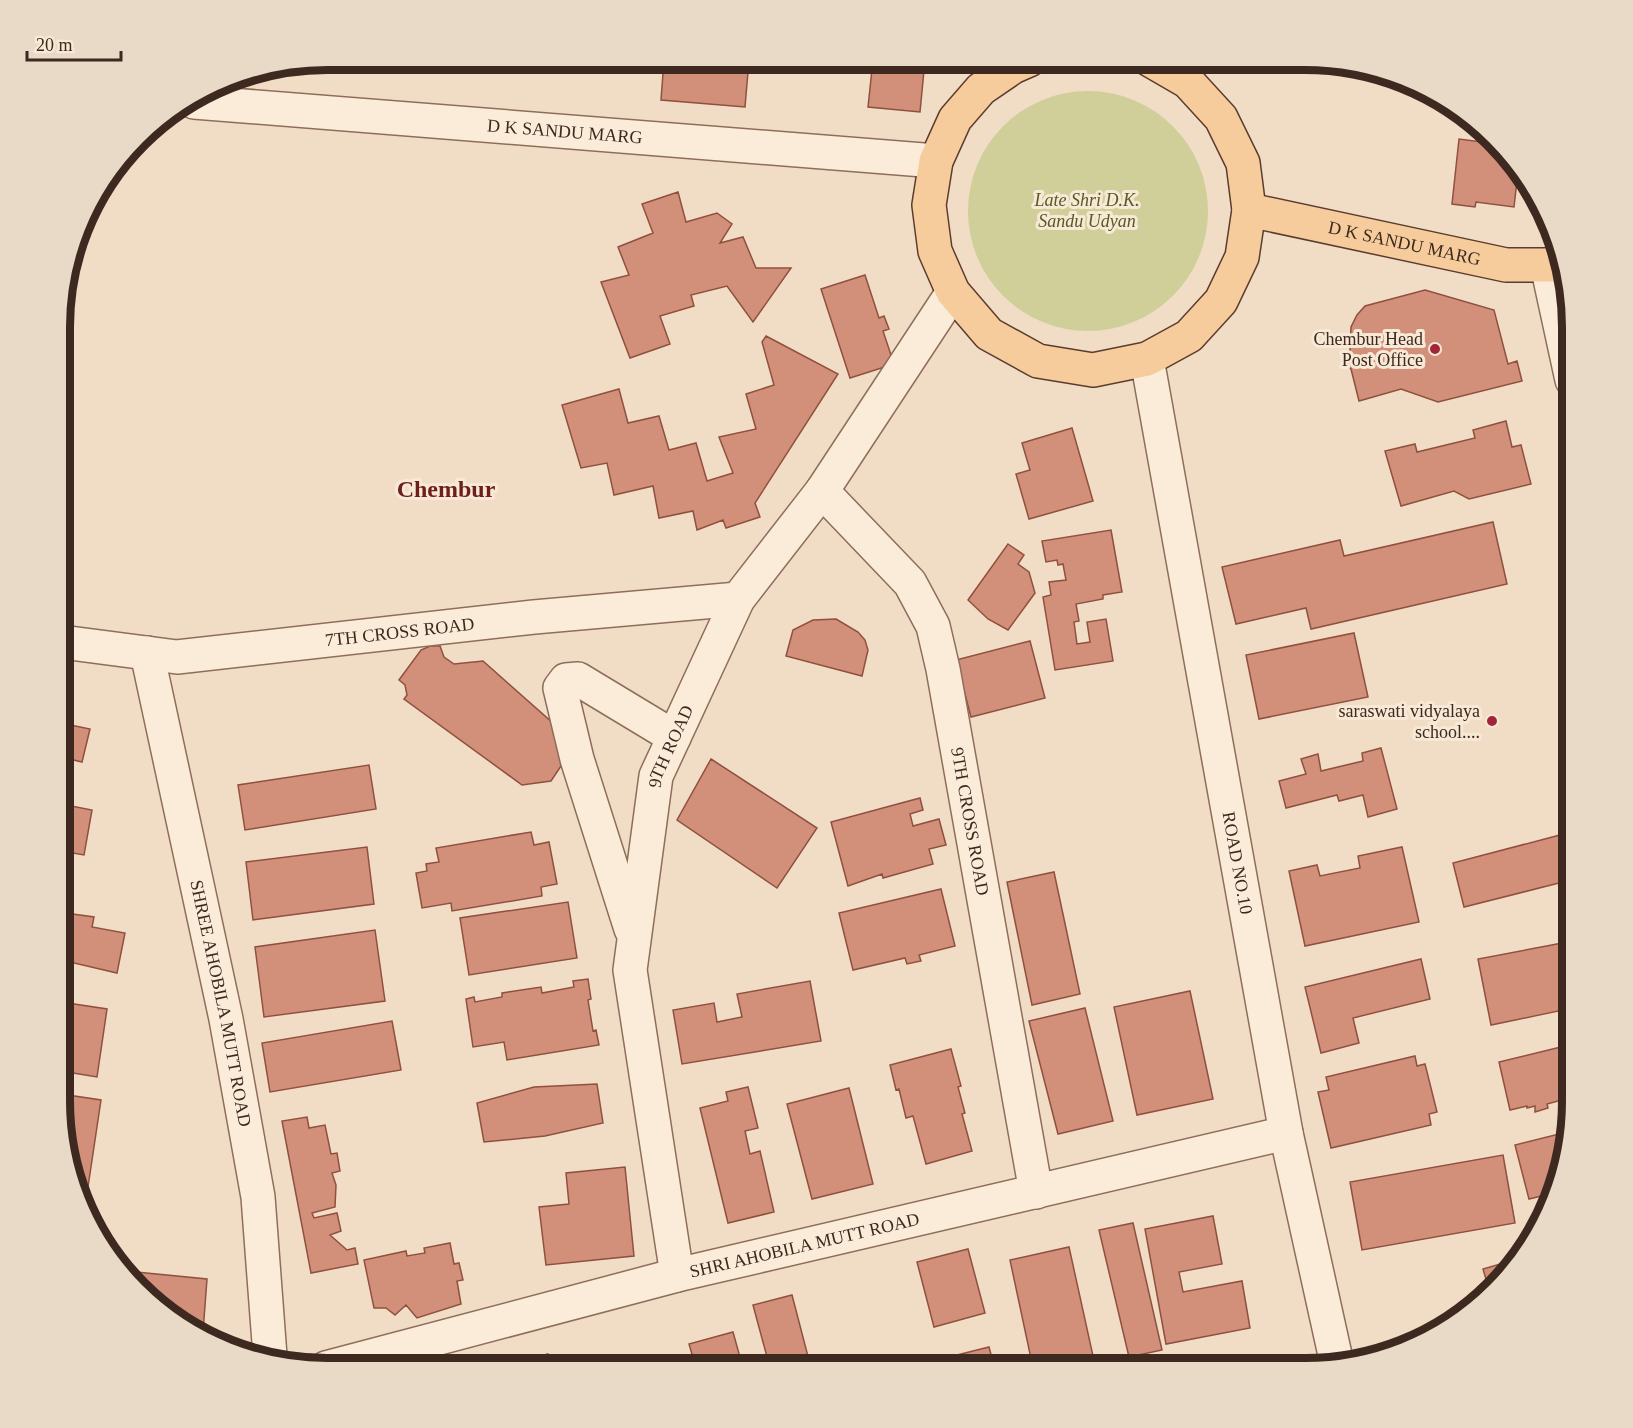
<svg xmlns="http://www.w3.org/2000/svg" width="1633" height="1428" viewBox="0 0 1633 1428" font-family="'Times New Roman',serif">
	<rect width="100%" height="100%" fill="#f1ddc6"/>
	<!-- green -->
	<path fill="#d0ce99" d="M968 211a120 120 0 1 1 240 0a120 120 0 1 1-240 0Z"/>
	<!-- building -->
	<path fill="#d2907a" stroke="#8f513e" stroke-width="1.5" d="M505,60H554V71L504,69Z
		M664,60H749L745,107L661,100Z
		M873,60H925L920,112L868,107Z
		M1483,138L1495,139L1518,172L1514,207L1476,202L1475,207L1452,204L1459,139L1482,142Z
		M678,192L686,222L717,213L732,224L720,243L743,237L756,268H791L753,322L727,286L691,295L694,306L660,316L670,344L630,358L601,282L629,275L618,247L653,233L642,204Z
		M865,275L879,318L884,316L889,329L883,331L894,364L850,378L821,289Z
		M1425,290L1494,310L1508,364L1517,361L1522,381L1438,402L1401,389L1359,401L1351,369L1346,364L1350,350L1351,327L1357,315L1365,306Z
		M766,336L838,374L755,503L760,517L726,528L723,520L697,530L693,511L659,518L653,486L614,495L607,463L581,468L562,405L619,389L628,423L659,416L669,450L696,443L707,481L733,473L719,437L756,429L746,394L774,385L762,342Z
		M1506,421L1512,447L1521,445L1531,484L1469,499L1454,491L1401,506L1385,451L1415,444L1417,452L1475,438L1473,430Z
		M1072,428L1093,501L1029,519L1016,474L1030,470L1022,443Z
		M1493,522L1507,584L1311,629L1306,608L1236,624L1222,567L1340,540L1344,556Z
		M1111,530L1122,592L1103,595V599L1076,604L1079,621L1074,622L1077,644L1090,642L1087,622L1106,619L1113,661L1055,670L1043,597L1051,595L1049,582L1066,580L1063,564L1058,565L1057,560L1046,562L1042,541Z
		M1008,544L1024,555L1018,564L1029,572L1035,593L1008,630L988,619L968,600Z
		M836,619L858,632L865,640L868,650L862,676L786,656L793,630L813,620Z
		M1354,633L1368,697L1259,719L1246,655Z
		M1030,641L1045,698L971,717L956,660Z
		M430,646H440L444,657L454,664L483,661L554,724L567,757L551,781L522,785L404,699L407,695L405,685L399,680L421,650Z
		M61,723L90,729L82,762L61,757Z
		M1381,748L1397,809L1368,817L1363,795L1339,801L1337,795L1286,808L1279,781L1306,774L1301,759L1318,754L1321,771L1363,761L1362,753Z
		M711,759L817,828L777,888L677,820Z
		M369,765L376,809L245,830L238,785Z
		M920,798L923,810L910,814L913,826L939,819L946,845L929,849L933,864L883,878L882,874L848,886L831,822Z
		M61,804L92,810L84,855L73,853L70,868L61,866Z
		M531,832L534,845L549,842L557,884L541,887L542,896L452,911L451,903L422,908L416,873L427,871L426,864L439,862L436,848Z
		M1560,835L1571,880L1464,907L1453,863Z
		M367,847L374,904L253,920L246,862Z
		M1402,847L1419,922L1305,946L1289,871L1317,865L1320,876L1360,868L1358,856Z
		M1054,872L1080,994L1032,1005L1007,882Z
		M941,889L955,946L919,955L921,961L907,964L905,958L853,970L839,913Z
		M568,902L577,958L469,975L460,918Z
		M65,913L94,917L92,927L125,933L117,973L61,960V921L64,922Z
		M375,930L385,1001L264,1017L255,947Z
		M1573,941V1008L1491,1025L1478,959Z
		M1421,959L1430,999L1353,1018L1359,1043L1321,1053L1305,987Z
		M588,979L591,999L588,1000L593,1031L596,1030L599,1045L507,1060L504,1042L473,1047L466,999L474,997L475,1002L502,997V993L541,987L542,993L574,987L573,981Z
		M810,981L821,1041L682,1064L673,1010L714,1003L717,1022L742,1017L737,994Z
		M1190,991L1213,1099L1137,1115L1114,1007Z
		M61,1002L107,1009L97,1077L61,1071Z
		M1085,1008L1113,1121L1058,1134L1029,1021Z
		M392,1021L401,1070L270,1092L262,1043Z
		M1573,1044V1097L1547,1104L1548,1108L1535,1112V1106L1527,1108V1106L1510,1110L1499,1062Z
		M951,1049L961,1086L958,1087L965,1113L962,1114L972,1151L926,1164L913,1116L906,1118L899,1089L896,1090L890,1065Z
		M1415,1056L1417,1066L1425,1064L1437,1112L1429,1114L1431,1125L1331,1148L1318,1092L1329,1090L1326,1077Z
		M597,1084L603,1123L545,1136L484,1142L477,1103L534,1087Z
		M748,1087L758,1128L745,1131L750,1154L760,1151L774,1212L728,1223L700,1108L728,1101L726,1092Z
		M849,1088L873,1184L812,1199L787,1104Z
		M61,1094L101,1100L88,1187L76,1185L61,1118Z
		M307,1117L309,1128L325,1125L331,1154L337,1153L340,1171L332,1173L336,1185L335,1207L312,1213L314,1218L337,1213L341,1231L330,1235L347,1250L355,1248L358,1264L311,1273L282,1121Z
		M1567,1132L1554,1193L1529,1199L1515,1145Z
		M1503,1155L1515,1223L1362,1250L1350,1182Z
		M625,1167L634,1256L546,1265L539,1207L569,1204L566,1173Z
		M1213,1216L1222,1264L1179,1272L1183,1292L1242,1281L1250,1328L1166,1344L1145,1229Z
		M1133,1223L1162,1350L1129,1357L1099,1230Z
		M450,1243L454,1264L459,1263L463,1280L457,1281L461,1304L417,1318L406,1305L395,1315L386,1308H374L364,1260L406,1251L407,1256L425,1253L424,1248Z
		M1069,1247L1095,1365L1084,1368H1033L1010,1260Z
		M968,1249L985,1313L934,1327L917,1262Z
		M1514,1260L1494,1290L1490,1293L1483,1269Z
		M126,1271L207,1279L203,1332L138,1289Z
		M792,1295L811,1368H770L753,1305Z
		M733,1332L743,1368H696L689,1344Z
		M989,1347L993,1362L1008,1358L1011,1368H948L945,1358Z
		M548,1354L552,1368H500L501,1366Z
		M1247,1356L1249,1367H1204Z"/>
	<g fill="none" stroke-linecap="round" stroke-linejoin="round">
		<defs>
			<g id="minor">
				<path id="s1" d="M194,102L936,161"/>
				<path d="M1547,265L1572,380"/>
				<path id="s2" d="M1147,359L1286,1133L1337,1364"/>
				<path id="s3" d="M822,491L910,583L933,626L943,669L1036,1192"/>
				<path id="s4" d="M62,642L177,657L534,617L738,599"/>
				<path id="s5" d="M147,653L226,1019L258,1197L270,1356"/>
				<path d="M631,929L577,759L560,688L566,680L578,679L674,737"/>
				<path id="s6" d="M677,1275L630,970L656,776L738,599L822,491L953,292"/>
				<path id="s7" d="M326,1368L677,1275L1286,1133"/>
			</g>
			<g id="major">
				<path d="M1029,60L1013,67L981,89L955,119L936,161L929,205L935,251L953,292L989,334L1038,361L1093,370L1147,359L1189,336L1221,301L1242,257L1249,210L1243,163L1221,118L1188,82L1150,60"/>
				<path id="s8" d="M1249,210L1506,265H1560"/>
			</g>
		</defs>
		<!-- minor casing -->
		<use href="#minor" stroke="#8e6e5a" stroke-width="36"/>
		<!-- major casing -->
		<use href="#major" stroke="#5c3c2e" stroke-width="36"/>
		<!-- minor -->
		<use href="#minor" stroke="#fbecda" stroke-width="33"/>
		<!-- major -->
		<use href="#major" stroke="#f6cc9c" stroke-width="33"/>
	</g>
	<!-- markers -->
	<g fill="#a1263a" stroke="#f8e9d6" stroke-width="2">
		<circle cx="1435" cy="349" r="6"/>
		<circle cx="1492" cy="721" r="6"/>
	</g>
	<g text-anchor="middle" stroke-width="6" stroke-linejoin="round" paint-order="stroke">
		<!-- street labels -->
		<g font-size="18" fill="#3d291f" stroke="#f8e9d6">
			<text dy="6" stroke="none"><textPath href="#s1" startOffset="372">D K SANDU MARG</textPath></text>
			<text dy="6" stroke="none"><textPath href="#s8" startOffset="159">D K SANDU MARG</textPath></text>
			<text dy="6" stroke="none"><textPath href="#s4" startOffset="340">7TH CROSS ROAD</textPath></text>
			<text dy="6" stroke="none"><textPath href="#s6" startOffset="537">9TH ROAD</textPath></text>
			<text dy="6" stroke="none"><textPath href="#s3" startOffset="375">9TH CROSS ROAD</textPath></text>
			<text dy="6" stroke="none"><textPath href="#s2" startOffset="512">ROAD NO.10</textPath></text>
			<text dy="6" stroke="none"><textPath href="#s5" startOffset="358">SHREE AHOBILA MUTT ROAD</textPath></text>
			<text dy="6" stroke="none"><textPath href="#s7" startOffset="494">SHRI AHOBILA MUTT ROAD</textPath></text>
		</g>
		<!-- park labels -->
		<g font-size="18" font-style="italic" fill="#565b24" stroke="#f8e9d6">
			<text x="1087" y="206">Late Shri D.K.<tspan x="1087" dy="21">Sandu Udyan</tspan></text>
		</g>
		<!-- poi labels -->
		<g font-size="18" fill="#3d291f" stroke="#f8e9d6" text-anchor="end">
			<text x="1423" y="345">Chembur Head<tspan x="1423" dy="21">Post Office</tspan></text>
			<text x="1480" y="717">saraswati vidyalaya<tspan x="1480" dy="21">school....</tspan></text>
		</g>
		<!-- district labels -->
		<g font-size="24" font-weight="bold" fill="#6d1f1b" stroke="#f8e9d6">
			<text x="446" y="497">Chembur</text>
		</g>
	</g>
	<!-- crop -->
	<path d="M0 0H1633V1428H0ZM327 70H1305A257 257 0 0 1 1562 327V1101A257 257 0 0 1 1305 1358H327A257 257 0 0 1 70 1101V327A257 257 0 0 1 327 70Z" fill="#e9dac7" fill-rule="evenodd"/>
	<path fill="none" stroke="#3d291f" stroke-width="8" d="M327 70H1305A257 257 0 0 1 1562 327V1101A257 257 0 0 1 1305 1358H327A257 257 0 0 1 70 1101V327A257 257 0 0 1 327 70Z"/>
	<!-- scale -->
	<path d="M27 51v9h94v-9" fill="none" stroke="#3d291f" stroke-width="3"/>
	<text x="36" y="51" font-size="18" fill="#3d291f" stroke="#f8e9d6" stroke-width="4.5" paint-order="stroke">20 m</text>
</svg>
